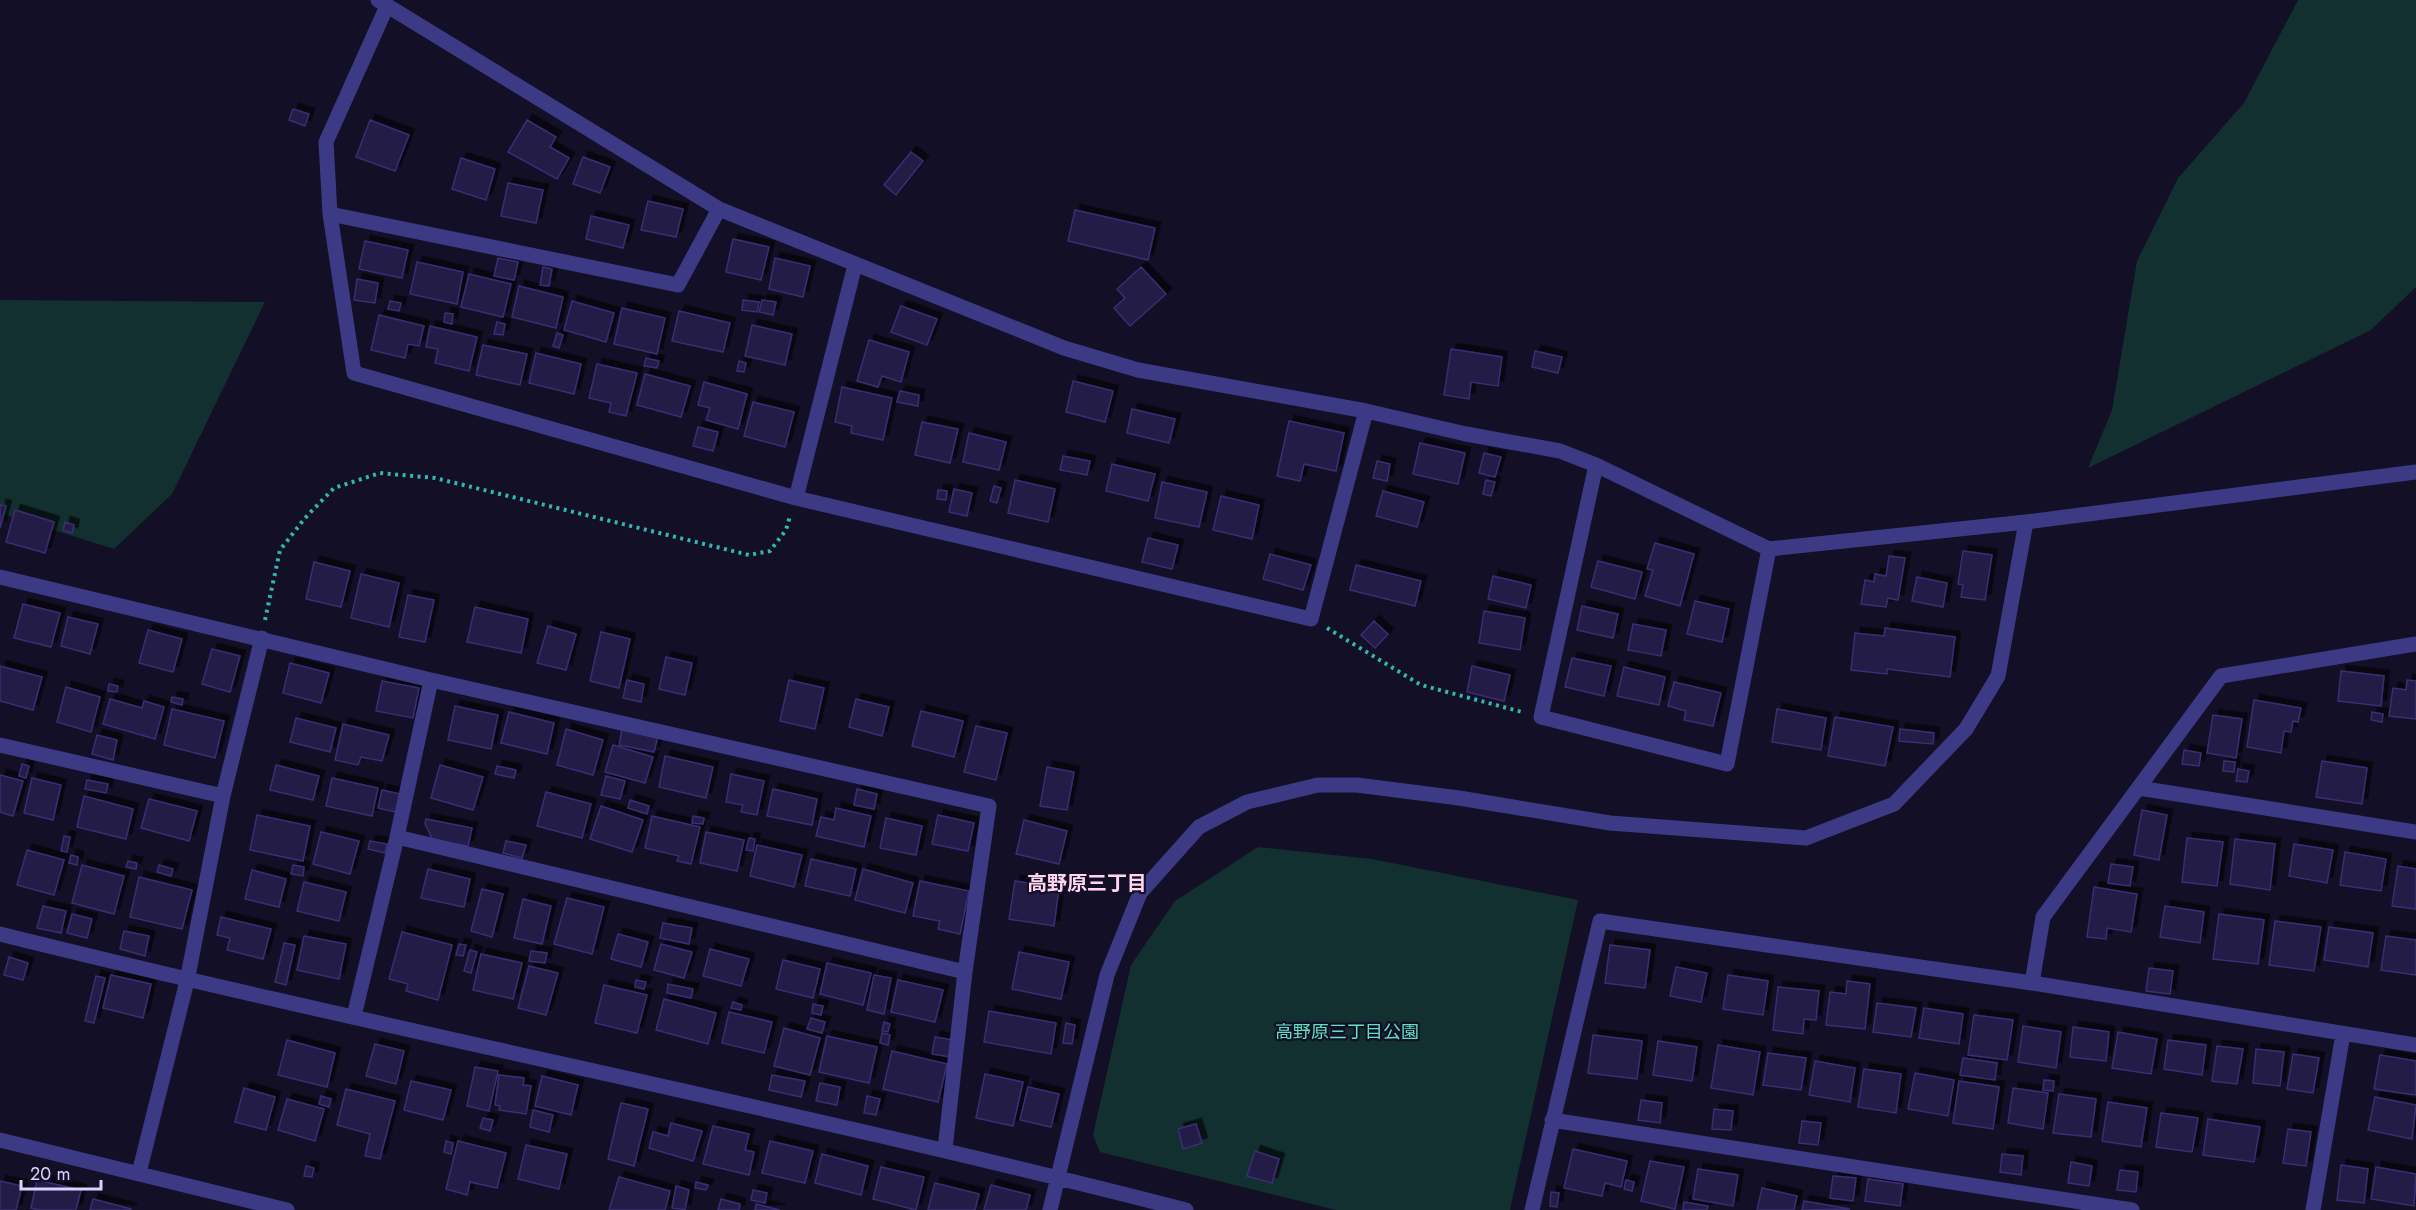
<svg xmlns="http://www.w3.org/2000/svg" width="2416" height="1210" viewBox="0 0 2416 1210" font-family="Jost,'Noto Sans JP',sans-serif">
	<defs>
		<filter id="shadow"><feDropShadow dx="5.5" dy="-5.5" stdDeviation="0" flood-color="#0009"/></filter>
	</defs>
	<rect width="100%" height="100%" fill="#130f26"/>
	<!-- green -->
	<path fill="#12302f" d="M2298,0H2416V287L2371,330L2088,468L2112,410L2137,261L2178,178L2244,103Z
		M0,300L265,302L172,494L114,549L0,513Z
		M1258,847L1372,859L1578,900L1510,1210H1336L1100,1152L1093,1135L1131,965L1175,901Z"/>
	<!-- building -->
	<path fill="#241b47" stroke="#3b2d73" stroke-width="1.5" filter="url(#shadow)" d="M293,109L309,114L305,126L289,120Z
		M370,120L409,135L395,171L356,157Z
		M527,120L556,137L550,147L569,158L557,179L508,152Z
		M911,152L923,161L896,195L884,185Z
		M583,157L610,167L600,193L573,184Z
		M461,158L495,169L486,200L452,189Z
		M508,183L543,190L536,223L501,216Z
		M648,201L683,209L676,237L641,230Z
		M1075,210L1155,228L1148,260L1068,241Z
		M591,216L629,225L623,248L586,239Z
		M733,239L769,247L761,280L726,272Z
		M365,241L408,250L402,278L359,269Z
		M498,258L518,262L514,280L494,276Z
		M775,258L810,266L803,297L769,289Z
		M417,262L463,272L457,304L410,294Z
		M543,267L552,269L549,286L540,285Z
		M1141,267L1166,294L1130,326L1114,308L1125,298L1117,289Z
		M469,274L511,284L503,317L461,307Z
		M357,279L378,283L375,303L354,300Z
		M519,286L563,297L556,328L512,317Z
		M743,300L759,302L757,312L742,310Z
		M762,300L776,302L773,315L759,312Z
		M390,301L401,303L399,311L388,309Z
		M572,301L614,313L606,342L564,330Z
		M901,306L937,319L927,345L891,332Z
		M622,308L665,318L657,354L614,344Z
		M679,311L730,323L723,352L672,341Z
		M445,313L453,314L452,324L444,322Z
		M379,315L424,326L419,346L408,344L405,358L371,350Z
		M497,322L505,324L503,335L494,334Z
		M752,325L792,334L785,365L745,356Z
		M430,326L477,337L469,371L435,363L438,349L426,347Z
		M557,333L563,335L559,348L553,346Z
		M869,340L909,352L901,382L882,376L878,387L857,381Z
		M483,345L527,354L520,385L476,375Z
		M1451,349L1502,357L1498,386L1471,382L1469,399L1444,395Z
		M1535,351L1562,357L1558,373L1532,367Z
		M536,353L581,364L574,394L529,383Z
		M646,358L659,361L657,368L644,366Z
		M739,361L746,363L744,372L737,371Z
		M597,364L637,373L626,416L609,412L611,403L589,398Z
		M645,374L690,386L681,417L637,405Z
		M1073,381L1113,391L1105,422L1066,412Z
		M704,382L747,394L738,429L706,420L710,408L698,405Z
		M842,387L892,398L883,440L851,433L852,426L835,422Z
		M900,391L919,395L918,406L897,402Z
		M753,402L794,412L785,447L744,436Z
		M1132,409L1175,419L1169,443L1127,433Z
		M1289,421L1344,433L1336,471L1304,464L1300,481L1277,476Z
		M922,422L958,429L950,463L915,455Z
		M698,427L718,432L713,451L693,446Z
		M969,433L1006,442L999,470L963,462Z
		M1420,443L1465,453L1458,484L1413,474Z
		M1484,453L1501,457L1495,477L1479,473Z
		M1063,456L1090,461L1087,475L1060,470Z
		M1377,461L1390,464L1387,481L1373,478Z
		M1112,464L1155,474L1148,501L1106,491Z
		M1015,480L1055,489L1048,522L1008,513Z
		M1486,480L1495,482L1491,496L1483,494Z
		M1162,482L1207,492L1199,527L1155,518Z
		M994,486L1001,488L997,503L990,501Z
		M954,489L972,493L967,516L949,512Z
		M938,490L947,491L946,500L937,499Z
		M1383,491L1424,502L1417,527L1376,516Z
		M1221,496L1259,505L1252,539L1213,530Z
		M0,505L6,506L0,528Z
		M15,510L54,522L45,553L6,542Z
		M65,522L74,525L72,533L63,530Z
		M1148,538L1178,545L1172,569L1142,562Z
		M1655,543L1694,554L1680,606L1645,596L1653,570L1647,569Z
		M1963,551L1992,555L1985,600L1961,597L1963,585L1958,584Z
		M1270,554L1311,565L1303,590L1263,579Z
		M1889,556L1905,558L1898,600L1888,598L1886,607L1861,604L1865,580L1874,582L1875,574L1886,576Z
		M1598,561L1642,572L1635,599L1591,587Z
		M314,562L350,571L341,607L306,599Z
		M1356,565L1421,581L1415,606L1350,590Z
		M361,574L399,583L389,627L351,618Z
		M1493,576L1531,585L1526,608L1488,599Z
		M1917,577L1947,583L1943,607L1912,601Z
		M408,595L434,600L425,642L399,637Z
		M1695,601L1729,609L1722,642L1687,634Z
		M23,604L60,613L51,647L14,638Z
		M1582,606L1618,614L1613,638L1577,630Z
		M475,607L528,619L521,653L467,642Z
		M1484,611L1525,618L1520,650L1479,643Z
		M68,617L98,624L90,654L61,646Z
		M1374,621L1388,634L1375,648L1361,635Z
		M1633,624L1666,630L1661,656L1628,650Z
		M548,626L576,634L566,670L537,663Z
		M1885,628L1955,637L1950,677L1887,669V674L1851,670L1855,633L1884,636Z
		M148,630L182,639L173,672L139,663Z
		M601,632L630,639L619,688L590,681Z
		M212,649L240,656L230,692L202,684Z
		M666,657L692,663L685,695L659,689Z
		M1572,658L1611,666L1604,696L1565,687Z
		M290,663L329,673L321,703L283,693Z
		M0,666L42,677L33,710L0,701Z
		M1472,666L1510,675L1504,701L1467,692Z
		M1624,667L1665,677L1659,705L1617,696Z
		M2341,671L2384,676L2381,706L2338,701Z
		M627,680L644,684L641,702L623,698Z
		M789,680L824,688L815,729L780,721Z
		M2407,680L2416,681V719L2389,716L2393,688L2406,690Z
		M382,681L419,688L413,718L376,711Z
		M1674,682L1721,693L1713,726L1684,720L1686,711L1668,706Z
		M109,684L118,686L117,692L108,691Z
		M66,687L100,697L91,732L57,722Z
		M172,697L183,699L182,705L171,702Z
		M110,699L142,708L144,701L164,707L155,739L103,724Z
		M856,699L889,707L882,736L849,727Z
		M2254,700L2301,708L2298,722L2293,721L2291,732L2284,731L2281,753L2247,747Z
		M455,706L498,715L491,749L448,740Z
		M172,709L224,721L215,758L164,745Z
		M1777,709L1826,718L1821,750L1772,742Z
		M921,711L963,721L954,757L912,746Z
		M509,712L554,723L547,754L501,743Z
		M2372,712L2383,714L2382,722L2371,720Z
		M2213,715L2242,719L2236,758L2207,753Z
		M1835,717L1893,727L1885,766L1828,756Z
		M296,718L336,728L330,752L290,742Z
		M343,724L389,735L382,761L361,757L358,765L335,760Z
		M976,726L1007,733L996,780L964,772Z
		M566,729L603,740L593,775L557,765Z
		M622,729L658,736L654,752L619,745Z
		M1900,729L1934,733L1933,744L1899,741Z
		M97,735L117,740L113,760L92,754Z
		M613,745L653,757L645,783L605,772Z
		M2184,750L2201,753L2199,766L2182,764Z
		M665,756L713,767L706,798L659,787Z
		M2224,761L2235,762L2234,772L2223,771Z
		M2322,761L2367,768L2362,804L2316,797Z
		M22,764L29,766L26,778L19,776Z
		M276,765L319,776L313,800L270,790Z
		M440,765L483,777L473,810L431,798Z
		M497,766L516,770L514,778L495,774Z
		M1047,767L1074,772L1067,810L1040,806Z
		M2238,769L2249,771L2247,782L2236,781Z
		M731,774L764,781L757,815L741,812L743,805L726,802Z
		M0,775L23,781L13,816L0,812Z
		M606,776L625,781L620,799L601,795Z
		M32,778L61,785L53,820L24,813Z
		M332,778L378,788L372,816L326,806Z
		M87,780L108,784L106,793L85,789Z
		M773,789L817,799L812,825L767,816Z
		M857,789L877,794L874,809L854,805Z
		M382,790L400,794L396,812L378,808Z
		M546,792L591,804L582,838L537,826Z
		M84,796L133,809L126,839L77,827Z
		M149,799L197,811L189,841L141,828Z
		M630,800L649,806L647,814L628,808Z
		M601,806L643,820L632,852L590,839Z
		M836,808L871,816L864,847L816,836L821,817L834,820Z
		M2142,810L2167,815L2159,860L2134,855Z
		M257,815L310,826L303,861L250,850Z
		M938,815L974,823L968,851L932,844Z
		M652,816L700,827L691,864L677,861L679,856L645,848Z
		M693,816L704,818L703,824L692,823Z
		M886,818L922,826L916,855L880,848Z
		M426,819L472,828L468,846L433,840L425,824Z
		M1024,820L1067,831L1059,864L1016,854Z
		M321,832L359,841L350,874L313,864Z
		M706,832L744,840L737,871L700,863Z
		M64,836L70,837L67,852L61,851Z
		M749,838L755,839L753,851L746,850Z
		M2187,838L2223,842L2217,886L2182,882Z
		M2235,839L2275,844L2270,890L2230,884Z
		M370,841L387,844L385,853L368,849Z
		M506,841L526,845L522,858L503,853Z
		M2294,844L2333,850L2327,883L2289,876Z
		M757,845L802,855L794,887L750,876Z
		M27,850L64,860L54,895L17,885Z
		M2345,852L2386,859L2381,891L2340,885Z
		M71,855L78,857L77,865L69,863Z
		M811,859L856,869L850,896L805,886Z
		M128,861L137,863L136,869L126,867Z
		M2111,864L2133,867L2130,886L2108,883Z
		M82,865L124,876L114,914L72,903Z
		M159,865L173,869L171,876L157,872Z
		M293,865L304,867L303,876L291,874Z
		M2398,866L2416,869V909L2392,906Z
		M428,869L470,879L464,907L421,898Z
		M863,869L913,883L905,913L855,900Z
		M252,870L286,879L279,907L245,899Z
		M139,877L192,890L182,929L130,917Z
		M920,881L969,891L960,934L938,929L940,921L913,916Z
		M1015,881L1059,888L1054,926L1009,919Z
		M304,882L346,892L339,921L297,911Z
		M2094,887L2137,894L2131,932L2107,928L2106,939L2087,937Z
		M482,889L503,894L492,937L471,931Z
		M567,898L604,907L592,954L554,944Z
		M523,899L551,906L542,944L514,938Z
		M43,906L66,911L61,933L37,928Z
		M2165,906L2204,912L2200,943L2160,937Z
		M72,914L92,919L87,938L67,933Z
		M2219,914L2264,920L2258,964L2213,959Z
		M221,917L271,929L263,959L227,950L230,938L217,935Z
		M2275,921L2321,927L2314,971L2269,965Z
		M663,923L692,928L689,944L660,938Z
		M2329,927L2373,933L2368,967L2324,960Z
		M124,931L149,936L145,956L120,949Z
		M402,932L452,945L438,1000L406,991L408,984L389,979Z
		M618,934L648,942L641,967L611,959Z
		M304,936L346,944L339,979L297,970Z
		M2386,936L2416,940V975L2381,970Z
		M284,943L295,945L286,985L275,982Z
		M459,944L466,945L463,956L456,955Z
		M661,944L692,952L684,978L654,970Z
		M1610,945L1650,950L1645,988L1605,983Z
		M710,949L749,959L741,986L703,976Z
		M470,950L477,952L471,973L464,971Z
		M531,951L547,953L545,963L529,961Z
		M1019,952L1069,962L1061,999L1012,989Z
		M481,954L522,963L513,999L473,990Z
		M9,957L28,963L23,980L4,975Z
		M783,960L820,969L813,998L776,989Z
		M827,963L871,973L863,1005L820,994Z
		M529,966L558,973L546,1015L518,1008Z
		M1676,967L1707,973L1701,1002L1670,996Z
		M2149,968L2173,971L2170,994L2146,991Z
		M111,975L151,984L143,1018L103,1008Z
		M874,975L891,978L884,1014L867,1010Z
		M1728,975L1768,981L1763,1015L1723,1009Z
		M96,976L105,978L94,1023L85,1021Z
		M636,980L646,982L644,989L635,987Z
		M898,980L943,990L935,1022L891,1012Z
		M1847,981L1870,984L1865,1029L1826,1025L1830,992L1846,994Z
		M668,984L693,989L691,998L667,993Z
		M604,985L647,995L637,1033L595,1023Z
		M1778,987L1819,991L1816,1020L1804,1019L1803,1034L1773,1030Z
		M664,999L716,1013L708,1044L656,1030Z
		M733,1002L742,1005L741,1010L731,1008Z
		M1877,1003L1916,1008L1911,1037L1873,1032Z
		M813,1004L823,1006L821,1015L812,1013Z
		M1924,1008L1963,1014L1959,1044L1919,1038Z
		M989,1011L1056,1023L1051,1054L984,1042Z
		M729,1012L772,1022L764,1053L722,1043Z
		M1974,1015L2013,1020L2007,1060L1968,1055Z
		M811,1018L825,1022L822,1033L807,1029Z
		M884,1022L890,1024L888,1032L882,1031Z
		M1066,1023L1075,1025L1072,1044L1063,1043Z
		M2023,1026L2061,1032L2056,1068L2018,1062Z
		M2073,1027L2109,1032L2106,1061L2070,1057Z
		M784,1028L820,1038L810,1075L774,1066Z
		M2118,1032L2157,1039L2151,1074L2112,1068Z
		M882,1033L890,1035L888,1045L880,1043Z
		M1593,1035L1642,1041L1637,1079L1588,1073Z
		M827,1036L877,1047L869,1083L819,1072Z
		M935,1037L953,1040L950,1057L932,1054Z
		M287,1040L335,1053L327,1087L278,1075Z
		M2168,1040L2206,1045L2202,1075L2164,1069Z
		M1658,1041L1697,1047L1692,1081L1653,1075Z
		M375,1044L404,1051L396,1084L366,1076Z
		M1718,1045L1760,1052L1753,1095L1711,1088Z
		M2217,1046L2243,1049L2237,1084L2212,1081Z
		M2256,1049L2284,1052L2280,1086L2253,1083Z
		M892,1051L947,1064L938,1102L883,1089Z
		M1768,1053L1806,1058L1801,1090L1763,1085Z
		M2293,1054L2319,1058L2313,1093L2287,1089Z
		M2380,1055L2416,1061V1095L2374,1089Z
		M1963,1058L1997,1063L1995,1080L1960,1075Z
		M1815,1061L1855,1068L1850,1102L1809,1095Z
		M475,1067L498,1071L489,1111L467,1106Z
		M1864,1069L1901,1074L1896,1113L1858,1107Z
		M1915,1073L1954,1080L1948,1116L1908,1109Z
		M985,1074L1023,1082L1013,1126L976,1118Z
		M499,1075L524,1078L523,1085L531,1086L526,1114L499,1110L500,1106L495,1105Z
		M772,1075L805,1081L801,1097L769,1090Z
		M542,1076L578,1085L571,1115L535,1106Z
		M2044,1080L2054,1081L2053,1091L2043,1090Z
		M411,1081L451,1090L443,1120L404,1110Z
		M1959,1081L1999,1087L1993,1129L1953,1123Z
		M820,1083L840,1087L837,1105L816,1101Z
		M1028,1087L1059,1094L1051,1127L1020,1120Z
		M244,1088L275,1097L266,1130L235,1122Z
		M2013,1088L2048,1093L2043,1129L2008,1123Z
		M346,1089L395,1101L380,1159L365,1156L370,1134L337,1125Z
		M2059,1094L2096,1099L2091,1137L2053,1133Z
		M321,1096L331,1099L329,1107L319,1104Z
		M867,1096L880,1099L876,1115L864,1113Z
		M2375,1097L2416,1105L2412,1139L2368,1130Z
		M287,1099L324,1109L315,1141L278,1130Z
		M1641,1100L1662,1103L1660,1123L1638,1120Z
		M2108,1102L2147,1108L2141,1147L2102,1141Z
		M621,1103L648,1109L634,1166L608,1159Z
		M1714,1109L1733,1111L1731,1130L1712,1129Z
		M533,1110L553,1115L549,1132L530,1127Z
		M2161,1113L2198,1118L2192,1152L2156,1147Z
		M483,1118L493,1120L490,1131L480,1128Z
		M2208,1119L2260,1127L2254,1162L2203,1155Z
		M1802,1121L1821,1123L1818,1145L1799,1143Z
		M671,1123L702,1131L693,1161L649,1148L653,1132L668,1136Z
		M1196,1124L1202,1143L1183,1149L1178,1129Z
		M713,1126L749,1134L745,1150L754,1152L749,1175L703,1164Z
		M2288,1129L2311,1132L2306,1166L2283,1163Z
		M446,1141L453,1143L451,1154L444,1152Z
		M458,1141L506,1153L497,1188L470,1182L467,1195L446,1189Z
		M770,1141L813,1151L805,1183L762,1173Z
		M526,1145L567,1154L559,1189L518,1179Z
		M1573,1149L1627,1161L1621,1187L1605,1183L1602,1196L1564,1188Z
		M1255,1151L1279,1159L1272,1183L1247,1176Z
		M822,1154L868,1166L861,1195L815,1183Z
		M2002,1154L2023,1156L2021,1175L2000,1172Z
		M1650,1161L1684,1167L1675,1209L1641,1201Z
		M2071,1162L2092,1166L2089,1186L2068,1183Z
		M2341,1165L2368,1169L2364,1203L2337,1200Z
		M306,1166L314,1168L312,1177L304,1176Z
		M881,1167L924,1177L916,1210L873,1199Z
		M2376,1167L2416,1174L2414,1206L2371,1199Z
		M1698,1169L1738,1175L1733,1206L1693,1199Z
		M2120,1170L2138,1172L2136,1192L2117,1190Z
		M1833,1176L1856,1178L1853,1201L1830,1198Z
		M619,1177L670,1191L665,1210H609Z
		M1868,1179L1903,1184L1900,1206L1865,1201Z
		M37,1180L81,1190L76,1210H38L31,1208Z
		M1626,1180L1634,1182L1632,1191L1624,1189Z
		M0,1181L22,1186L16,1210H0Z
		M696,1182L708,1185L706,1190L695,1188Z
		M935,1183L979,1194L975,1210H928Z
		M991,1185L1030,1195L1026,1210H984Z
		M676,1186L689,1190L685,1210L672,1208Z
		M1762,1188L1797,1196L1794,1210H1757Z
		M753,1190L767,1193L765,1203L751,1200Z
		M1551,1192L1559,1193L1557,1207L1550,1206Z
		M93,1199L131,1209L130,1210H90Z
		M721,1199L740,1204L739,1210H718Z
		M1804,1201L1850,1209L1802,1210Z
		M1684,1202L1708,1206L1707,1210H1683Z
		M756,1204L780,1210H755Z"/>
	<g fill="none" stroke-linecap="round" stroke-linejoin="round">
		<!-- path -->
		<path stroke="#2fb8b0" stroke-width="4" stroke-dasharray="3 4.5" stroke-linecap="butt" d="M265,620L280,550L305,518L334,488L380,473L435,478L749,555L770,551L786,530L790,516
			M1327,628L1421,685L1522,712"/>
		<!-- minor -->
		<path stroke="#3d3a85" stroke-width="15" d="M378,0L719,209L1064,348L1138,370L1366,411L1466,434L1560,451L1596,465L1769,549L2026,522L2416,472
			M387,6L326,142L330,214L354,373L796,498L1311,619L1366,411
			M330,214L678,285L719,209
			M1596,465L1541,717L1727,764L1769,549
			M796,498L855,265
			M0,577L431,680L989,806L965,972L945,1149
			M0,745L223,796
			M2139,788L2416,832
			M397,837L965,972
			M0,934C394,1032 793,1109 1186,1210
			M2032,983L2043,917L2221,676L2416,644
			M354,1016L397,837L431,680
			M1552,1120L2132,1210
			M0,1140L287,1210
			M139,1173L187,981L223,796L262,638
			M1050,1210L1107,975L1140,893L1199,827L1247,802L1318,785H1357L1459,798L1610,823L1806,838L1894,804L1966,729L1998,676L2026,522
			M1532,1210L1600,921L2032,983L2416,1045
			M2313,1210L2343,1034"/>
	</g>
	<g text-anchor="middle" stroke-width="4.5" stroke-linejoin="round" paint-order="stroke">
		<!-- park labels -->
		<g font-size="18" fill="#5fe0c0" stroke="#130f26">
			<text x="1347" y="1038">高野原三丁目公園</text>
		</g>
		<!-- neighbourhood labels -->
		<g font-size="20" font-weight="bold" fill="#ffd6f0" stroke="#130f26">
			<text x="1087" y="890">高野原三丁目</text>
		</g>
	</g>
	<!-- scale -->
	<path d="M21 1180v9h80v-9" fill="none" stroke="#d9d4ff" stroke-width="3"/>
	<text x="30" y="1180" font-size="18" fill="#d9d4ff" stroke="#130f26" stroke-width="4.5" paint-order="stroke">20 m</text>
</svg>
